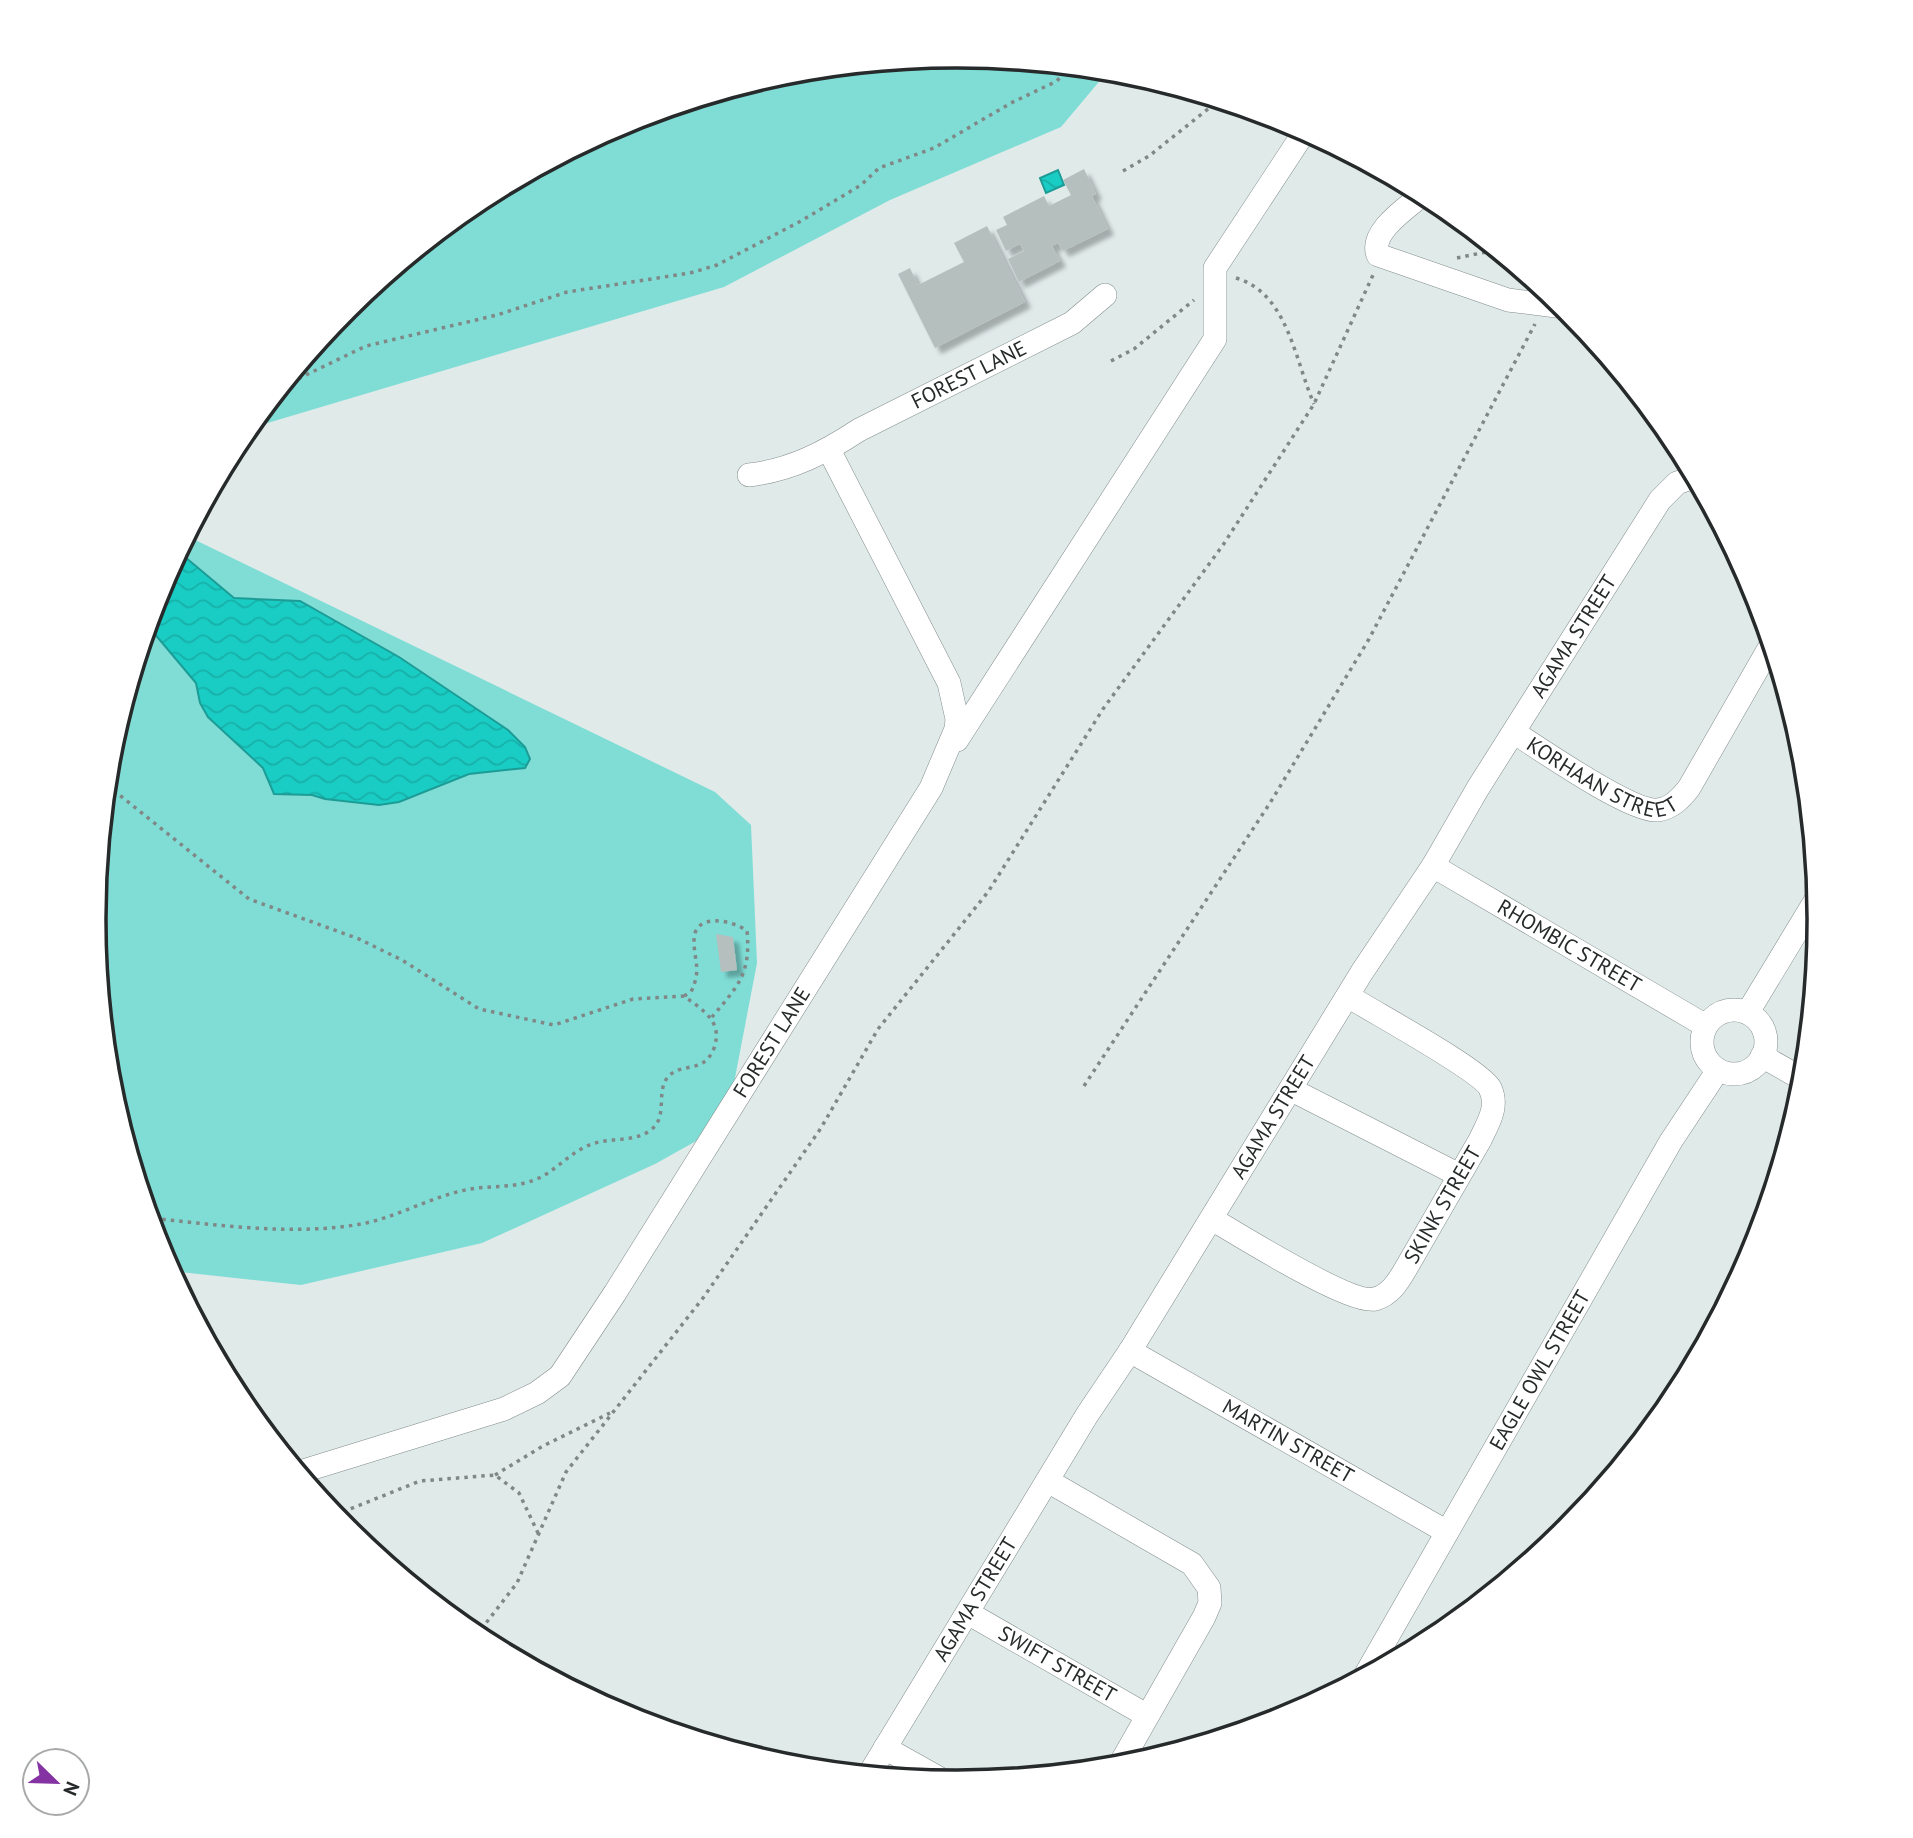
<svg xmlns="http://www.w3.org/2000/svg" width="1913" height="1838" viewBox="0 0 1913 1838" font-family="'PT Sans',sans-serif">
	<defs>
		<pattern id="water-waves" width="16" height="10" patternUnits="userSpaceOnUse" patternTransform="scale(1.75)"><rect width="16" height="10" fill="#19cdc4"/><path d="M0 5q4-4 8 0t8 0" fill="none" stroke="#17b0a9"/></pattern>
		<filter id="shadow"><feDropShadow dx="6" dy="6" stdDeviation="2" flood-color="#0004"/></filter>
	</defs>
	<rect width="100%" height="100%" fill="#dfeae9"/>
	<!-- grass -->
	<path fill="#7fddd6" d="M956,56L1108,71L1061,127L890,200L724,287L247,429L347,308L477,201L627,122L789,73Z
		M187,536L715,792L751,825L757,963L734,1083L698,1140L655,1164L482,1243L301,1285L171,1271L159,1249L110,1087L94,919L110,750L159,588Z"/>
	<!-- water -->
	<path fill="url(#water-waves)" stroke="#1d9c96" stroke-width="2" d="M1058,170L1064,185L1046,193L1040,178Z
		M179,552L234,598L300,601L399,657L508,730L525,747L530,759L525,768L469,774L399,802L379,805L325,799L312,795L274,794L263,768L208,717L200,703L196,683L148,626L159,588Z"/>
	<!-- building -->
	<path fill="#b5bfbe" filter="url(#shadow)" d="M1084,169L1096,194L1092,196L1108,229L1063,251L1058,243L1052,246L1060,261L1019,282L1008,259L1024,251L1020,244L1006,251L996,230L1007,225L1003,217L1044,196L1049,206L1071,195L1063,180Z
		M987,226L1025,302L935,348L898,274L910,268L918,285L964,262L954,243Z
		M716,934L733,937L737,970L721,972Z"/>
	<g fill="none" stroke-linecap="round" stroke-linejoin="round">
		<defs>
			<g id="street">
				<path d="M1423,194C1407,208 1369,232 1378,255L1508,300L1564,307"/>
				<path id="s1" d="M749,475C791,470 824,453 859,430L1072,323L1105,295"/>
				<path id="s2" d="M1515,733C1540,749 1632,813 1658,810C1672,808 1681,798 1689,788L1771,645"/>
				<path d="M957,740L1215,339V268L1305,131"/>
				<path id="s3" d="M1433,866L1706,1026"/>
				<circle cx="1734" cy="1042" r="32"/>
				<path d="M1748,1012L1817,898"/>
				<path d="M1762,1056L1804,1080"/>
				<path d="M1292,1090L1459,1175"/>
				<path id="s4" d="M1212,1219C1239,1235 1351,1305 1375,1299C1390,1295 1398,1282 1405,1270L1480,1140C1488,1123 1499,1107 1490,1088C1479,1069 1373,1012 1348,996"/>
				<path id="s5" d="M1130,1351L1447,1532"/>
				<path id="s6" d="M300,1472L504,1409L537,1393L560,1376L615,1293L931,788L956,729L957,719L949,683L829,450"/>
				<path d="M1048,1481L1192,1564L1209,1588L1210,1603L1204,1617L1119,1766"/>
				<path id="s7" d="M968,1613L1146,1715"/>
				<path id="s8" d="M1366,1674L1671,1141L1718,1070"/>
				<path d="M885,1748L944,1781"/>
				<path id="s9" d="M870,1773L1087,1415L1130,1351L1362,972L1433,866L1478,788L1660,500L1677,483L1694,477"/>
			</g>
		</defs>
		<!-- street casing -->
		<use href="#street" stroke="#838d8c" stroke-width="24"/>
		<!-- path -->
		<path stroke="#808887" stroke-width="3.5" stroke-dasharray="3.5 5" stroke-linecap="butt" d="M1123,171L1149,156L1218,101
			M1457,258L1496,250
			M1236,278C1288,293 1295,361 1314,404
			M1111,361L1134,349L1194,300
			M283,386L366,346L497,315L567,292L690,273L717,265L801,221L861,185L879,168L934,148L1011,103L1057,81L1068,67
			M107,785L249,899L359,939L402,960L479,1009L554,1025L633,999L684,996C701,1009 722,1020 715,1045C714,1050 709,1059 704,1062C695,1068 683,1067 674,1072C652,1085 670,1114 652,1129C634,1144 607,1136 587,1146C569,1154 556,1170 539,1178C513,1190 487,1184 461,1191C427,1199 394,1218 361,1224C292,1236 219,1225 150,1218
			M684,996L691,992C702,968 694,963 694,940C694,912 733,920 747,931C751,974 738,986 712,1017
			M1084,1086L1270,803L1369,639L1535,324
			M495,1475L543,1446L610,1413
			M335,1515L420,1481L495,1475L519,1493L538,1533
			M476,1636L517,1583L566,1472L703,1298L821,1128L878,1029L988,892L1103,709L1223,545L1314,404L1373,275"/>
		<!-- street -->
		<use href="#street" stroke="#fff" stroke-width="23"/>
	</g>
	<g text-anchor="middle" stroke-width="7" stroke-linejoin="round" paint-order="stroke">
		<!-- street labels -->
		<g font-size="21" fill="#262a2a" stroke="#fff">
			<text dy="7" stroke="none"><textPath href="#s1" startOffset="243">FOREST LANE</textPath></text>
			<text dy="7" stroke="none"><textPath href="#s9" startOffset="1337">AGAMA STREET</textPath></text>
			<text dy="7" stroke="none"><textPath href="#s2" startOffset="100">KORHAAN STREET</textPath></text>
			<text dy="7" stroke="none"><textPath href="#s3" startOffset="158">RHOMBIC STREET</textPath></text>
			<text dy="7" stroke="none"><textPath href="#s6" startOffset="674">FOREST LANE</textPath></text>
			<text dy="7" stroke="none"><textPath href="#s9" startOffset="770">AGAMA STREET</textPath></text>
			<text dy="7" stroke="none"><textPath href="#s4" startOffset="301">SKINK STREET</textPath></text>
			<text dy="7" stroke="none"><textPath href="#s8" startOffset="350">EAGLE OWL STREET</textPath></text>
			<text dy="7" stroke="none"><textPath href="#s5" startOffset="182">MARTIN STREET</textPath></text>
			<text dy="7" stroke="none"><textPath href="#s9" startOffset="203">AGAMA STREET</textPath></text>
			<text dy="7" stroke="none"><textPath href="#s7" startOffset="103">SWIFT STREET</textPath></text>
		</g>
	</g>
	<!-- crop -->
	<path d="M0 0H1913V1838H0ZM956 68H957A850 850 0 0 1 1807 918V920A850 850 0 0 1 957 1770H956A850 850 0 0 1 106 920V918A850 850 0 0 1 956 68Z" fill="#fff" fill-rule="evenodd"/>
	<path fill="none" stroke="#262a2a" stroke-width="3.5" d="M956 68H957A850 850 0 0 1 1807 918V920A850 850 0 0 1 957 1770H956A850 850 0 0 1 106 920V918A850 850 0 0 1 956 68Z"/>
	<!-- north arrow -->
	<g transform="translate(56 1782) rotate(113)"><circle r="33" fill="#ffffff" stroke="#a8aaaa" stroke-width="2"/>
	<path d="M0-5L12 26L0 18L-12 26Z" fill="#8533a3"/>
	<text y="-10" font-size="19" font-weight="bold" text-anchor="middle" fill="#262a2a">N</text>
	</g>
</svg>
